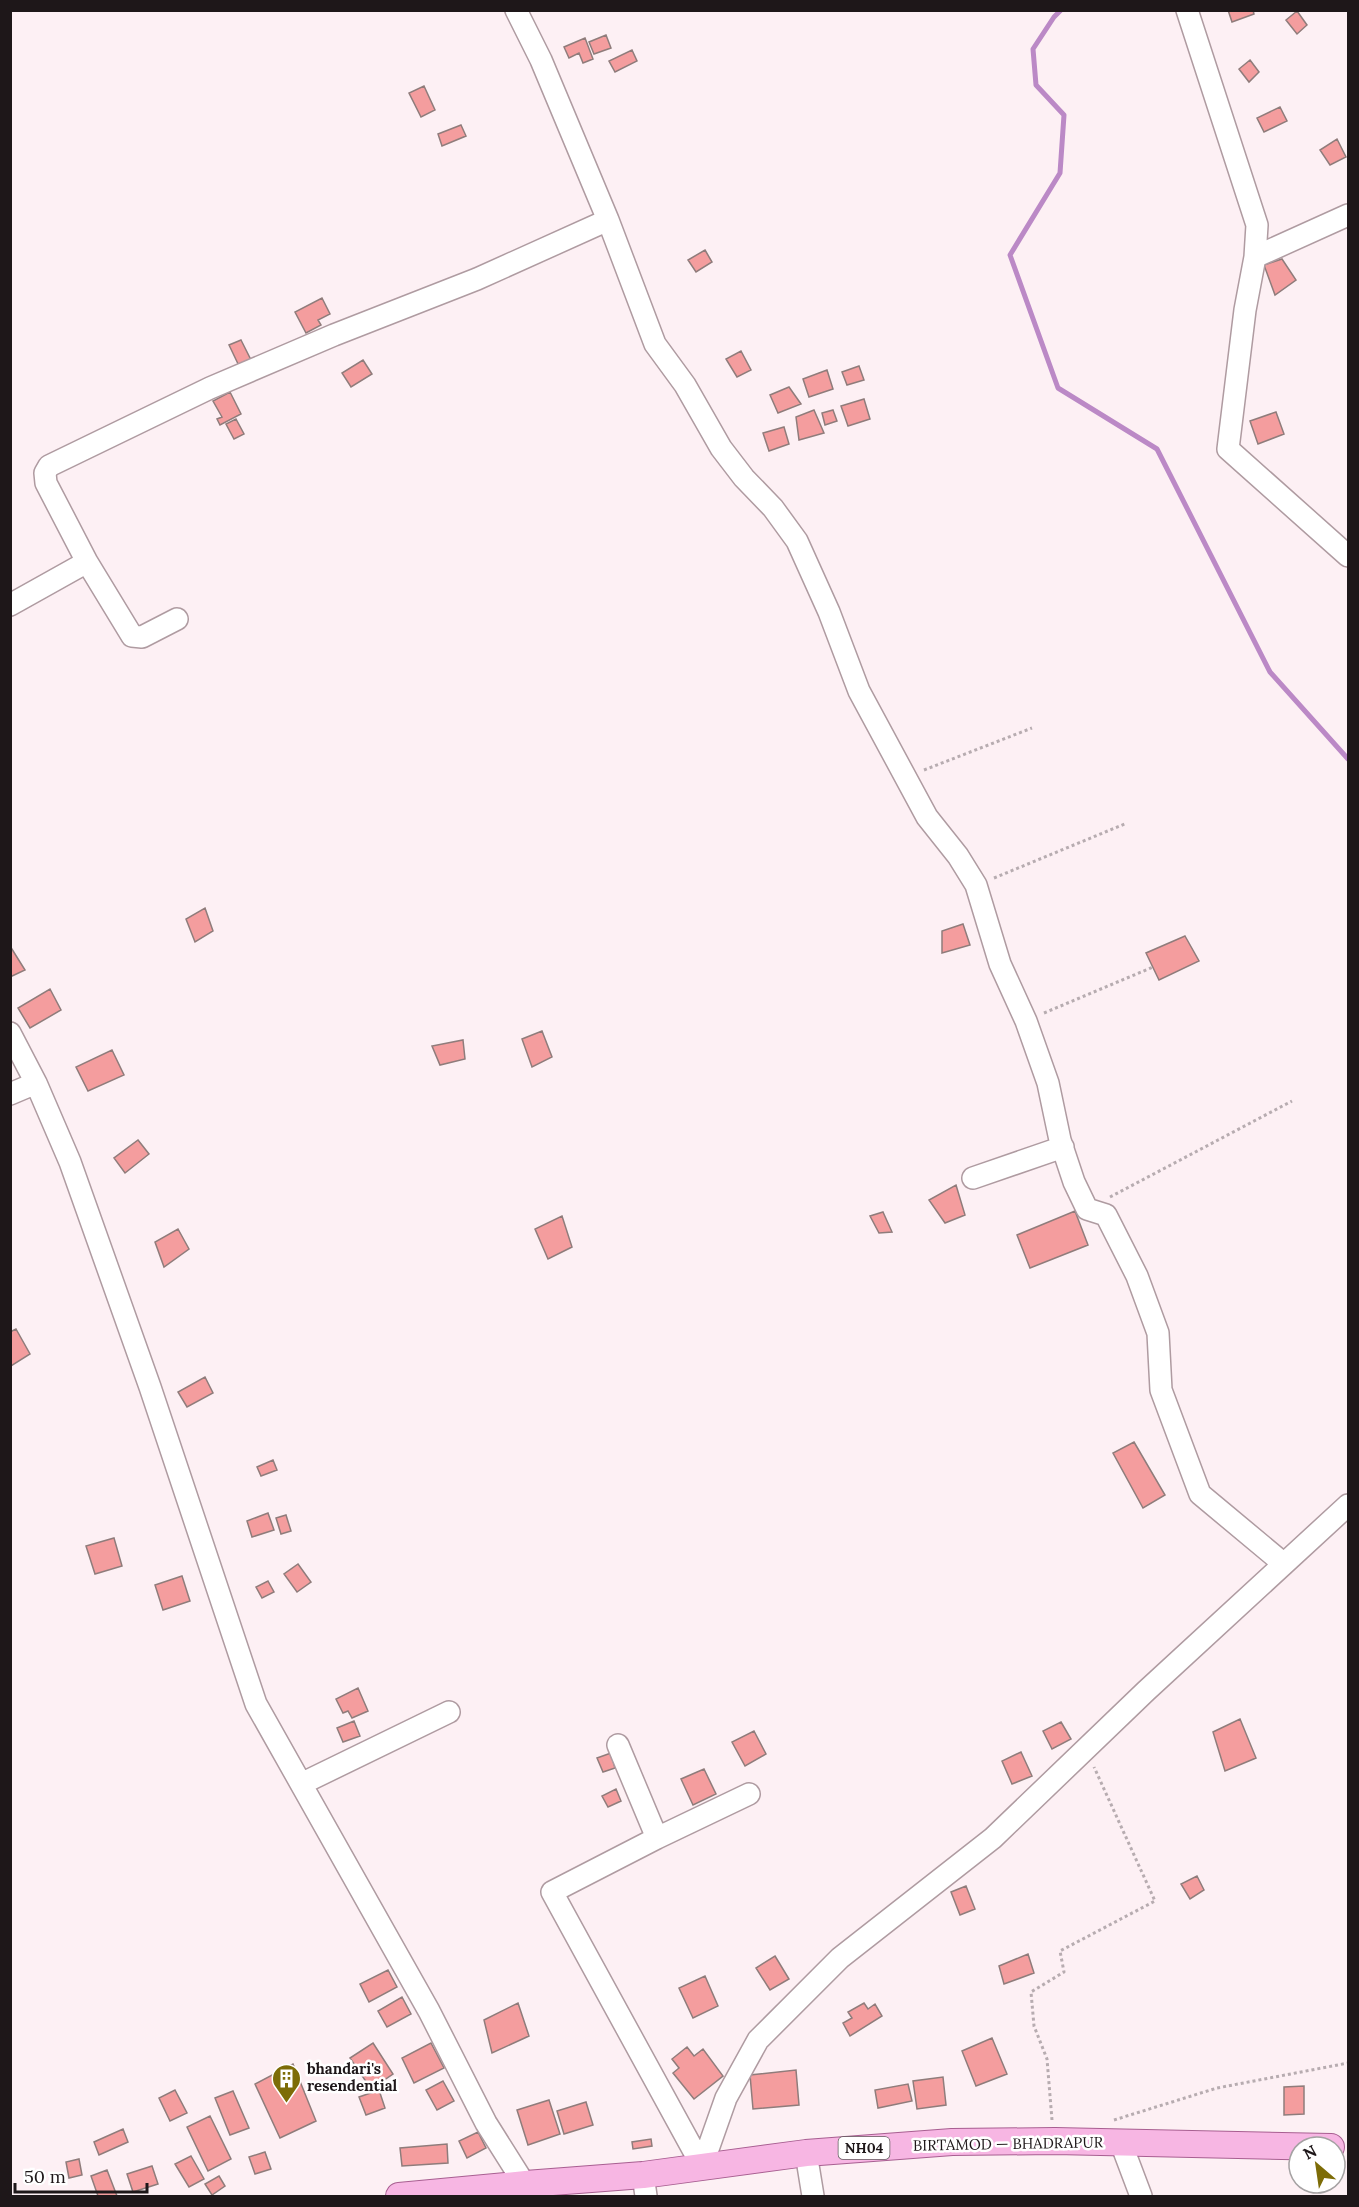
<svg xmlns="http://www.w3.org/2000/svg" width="1359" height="2207" viewBox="0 0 1359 2207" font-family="Lora,serif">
	<rect width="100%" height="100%" fill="#fdf0f4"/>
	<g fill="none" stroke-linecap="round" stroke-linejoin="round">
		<!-- stream -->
		<path stroke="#bb89c6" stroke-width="5" d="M1061,10L1054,17L1033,49L1036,85L1064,115L1060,173L1010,255L1058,388L1157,449L1270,672L1348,759"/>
	</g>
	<!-- building -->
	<path fill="#f49d9e" stroke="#8f7c7b" stroke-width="1.5" d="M1228,10H1253L1254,14L1232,22Z
		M1297,11L1307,25L1297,34L1286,20Z
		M606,35L611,48L594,54L589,42Z
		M585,38L593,59L583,63L579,53L569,58L564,47Z
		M632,50L637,61L615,72L609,61Z
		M1250,60L1259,72L1249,82L1239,69Z
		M424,86L435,110L421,117L409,93Z
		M1280,107L1287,121L1264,132L1257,118Z
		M461,125L466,136L442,146L438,134Z
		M1337,139L1346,157L1330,165L1320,150Z
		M705,250L712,262L696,272L688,260Z
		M1282,259L1296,280L1275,295L1264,265Z
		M322,298L330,314L318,320L321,325L306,333L295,312Z
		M241,340L252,362L240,368L229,345Z
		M741,351L751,370L737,377L726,359Z
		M363,360L372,374L351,387L342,373Z
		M859,366L864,380L847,385L842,372Z
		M827,370L833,389L809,397L803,379Z
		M789,387L801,404L778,413L770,395Z
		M230,392L241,414L220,425L217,419L222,417L213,401Z
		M864,399L870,419L848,426L841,406Z
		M814,410L824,433L799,440L796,417Z
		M833,410L837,421L825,425L822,413Z
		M1276,412L1284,434L1258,444L1250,421Z
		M236,419L244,434L234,439L226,424Z
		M784,427L789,444L769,451L763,433Z
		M205,908L213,931L195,942L186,919Z
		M963,924L970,945L942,953V931Z
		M1185,936L1199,961L1159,980L1146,953Z
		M10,946L25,970L10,977Z
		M50,989L61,1010L30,1028L18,1008Z
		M542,1031L552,1057L532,1067L522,1039Z
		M463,1040L465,1059L440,1065L432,1046Z
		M112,1050L124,1075L88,1091L76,1067Z
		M138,1140L149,1154L125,1173L114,1158Z
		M956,1185L965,1215L945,1223L929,1200Z
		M1075,1211L1088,1245L1030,1268L1017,1235Z
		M883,1212L892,1232L879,1233L870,1216Z
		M562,1216L572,1247L548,1259L535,1229Z
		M178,1229L189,1249L164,1267L155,1242Z
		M16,1329L30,1354L11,1366L10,1332Z
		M205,1377L213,1393L187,1407L178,1392Z
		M1134,1442L1165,1495L1143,1508L1113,1453Z
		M273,1460L277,1470L261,1476L257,1467Z
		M268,1513L274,1530L252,1537L247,1521Z
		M286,1515L291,1531L281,1534L276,1518Z
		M114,1538L122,1566L95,1574L86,1546Z
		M298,1564L311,1582L297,1592L284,1574Z
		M182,1576L190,1601L163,1610L155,1585Z
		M268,1581L274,1592L262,1598L256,1587Z
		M358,1688L368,1711L352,1718L348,1711L343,1713L336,1699Z
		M1240,1719L1256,1758L1225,1771L1213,1732Z
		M354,1721L360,1736L343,1742L337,1728Z
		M1061,1722L1071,1739L1052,1749L1043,1731Z
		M754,1731L766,1754L745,1766L732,1742Z
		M1021,1752L1032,1776L1012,1784L1002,1761Z
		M611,1753L615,1768L603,1772L597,1758Z
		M704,1769L716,1794L693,1805L681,1779Z
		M616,1789L621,1801L608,1807L602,1796Z
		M1197,1876L1204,1890L1190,1899L1181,1884Z
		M966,1886L975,1909L960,1915L951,1892Z
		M1028,1954L1034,1973L1004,1984L999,1966Z
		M775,1956L789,1979L770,1990L756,1968Z
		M388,1970L397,1987L369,2002L360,1984Z
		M705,1976L718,2006L693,2018L679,1988Z
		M402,1997L411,2014L387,2027L378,2011Z
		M518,2003L529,2036L492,2053L484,2020Z
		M864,2003L868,2009L875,2004L882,2016L850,2036L843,2023L852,2018L848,2012Z
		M992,2038L1007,2074L976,2086L962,2051Z
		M373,2043L393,2074L371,2089L350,2058Z
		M431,2043L444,2068L414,2083L402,2058Z
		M687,2047L694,2056L703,2049L723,2076L694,2099L673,2073L679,2068L672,2059Z
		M293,2064L316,2121L280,2138L255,2084Z
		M796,2070L799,2105L753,2109L750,2075Z
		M943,2077L946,2105L917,2109L913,2081Z
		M443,2081L454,2101L437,2110L426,2090Z
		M908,2084L912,2101L878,2108L875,2090Z
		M1304,2086V2114L1284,2115V2087Z
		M175,2090L187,2113L170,2121L159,2098Z
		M379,2090L385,2108L366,2115L359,2097Z
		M233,2091L249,2128L230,2135L215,2098Z
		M549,2100L560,2134L528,2145L517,2110Z
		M586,2102L593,2125L564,2134L557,2111Z
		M210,2116L231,2159L208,2171L187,2127Z
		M123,2129L128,2142L99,2155L94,2142Z
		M478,2132L486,2148L467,2158L459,2141Z
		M651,2139L652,2146L633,2149L632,2142Z
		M447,2144L448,2163L402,2166L400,2148Z
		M265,2152L271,2169L255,2174L249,2157Z
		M191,2156L204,2179L189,2187L175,2164Z
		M79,2159L82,2175L69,2178L66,2162Z
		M152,2166L158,2184L133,2192L127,2174Z
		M107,2170L117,2196H98L91,2176Z
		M219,2176L225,2186L212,2195L205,2184Z"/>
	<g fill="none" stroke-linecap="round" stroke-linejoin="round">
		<defs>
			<path id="minor" d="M516,10L541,60L608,220L655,344L685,385L721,448L744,478L773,508L797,541L829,612L859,691L927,817L958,856L976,885L1000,964L1026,1021L1048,1083L1060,1140L1074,1182L1087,1209L1106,1215L1137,1276L1158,1333L1161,1390L1200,1494L1284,1564
				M1187,10L1257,225L1255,257L1245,310L1228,449L1348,556
				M1255,257L1348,215
				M87,562L132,636L142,637L177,619
				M10,605L87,562L46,483L45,473L49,466L210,388L334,335L477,279L608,220
				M10,1033L36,1083L70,1162L150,1387L256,1704L429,2011L486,2123L532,2196
				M10,1094L36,1083
				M973,1178L1063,1147
				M618,1745L657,1838
				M301,1784L449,1712
				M1121,2143L1141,2196
				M806,2153L813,2196
				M702,2166L726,2098L758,2040L840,1958L993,1838L1146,1691L1348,1505
				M702,2166L552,1892L657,1838L749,1794
				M643,2175L646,2196"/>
			<path id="major" d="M399,2196L526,2184L643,2175L806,2153L952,2142L1055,2141L1331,2147"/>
		</defs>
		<!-- minor casing -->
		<use href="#minor" stroke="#af9ba1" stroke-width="24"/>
		<!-- major casing -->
		<use href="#major" stroke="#a85f91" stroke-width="28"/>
		<!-- path -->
		<path stroke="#b7acb0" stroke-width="3" stroke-dasharray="3 3" stroke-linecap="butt" d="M924,770L1032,728
			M994,878L1127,823
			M1044,1013L1153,967
			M1110,1197L1292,1101
			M1052,2120L1047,2059L1034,2026L1031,1992L1064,1972L1060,1951L1155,1901L1094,1767
			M1114,2120L1217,2088L1348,2063"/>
		<!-- minor -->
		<use href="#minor" stroke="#fff" stroke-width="21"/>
		<!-- major -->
		<use href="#major" stroke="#f7b6e3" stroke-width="26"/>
	</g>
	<!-- icons -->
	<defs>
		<symbol id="building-pin" viewBox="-11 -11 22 30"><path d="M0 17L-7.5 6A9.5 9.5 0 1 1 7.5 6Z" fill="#7d6c07" stroke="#fff"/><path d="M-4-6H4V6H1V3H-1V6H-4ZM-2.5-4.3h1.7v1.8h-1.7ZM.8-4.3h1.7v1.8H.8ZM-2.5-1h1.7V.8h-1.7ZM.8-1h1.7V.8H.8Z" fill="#fff"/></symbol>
	</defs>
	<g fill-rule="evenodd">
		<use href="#building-pin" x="270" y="2062" width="33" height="45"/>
	</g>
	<g text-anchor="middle" stroke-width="5" stroke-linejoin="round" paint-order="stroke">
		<!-- shield labels -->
		<rect fill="#fff" stroke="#625d5e" stroke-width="1.5" x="838.5" y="2137" width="51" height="22" rx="4.5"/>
		<g font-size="14" font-weight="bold" fill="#1e1719">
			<text x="864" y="2153">NH04</text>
		</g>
		<!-- poi labels -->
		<g font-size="15" font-weight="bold" fill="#1e1719" stroke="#fff" text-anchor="start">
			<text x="307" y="2074">bhandari's<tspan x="307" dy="17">resendential</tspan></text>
		</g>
		<!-- street labels -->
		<g font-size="15" fill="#1e1719" stroke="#fff">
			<text transform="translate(1008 2144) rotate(-1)" y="5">BIRTAMOD — BHADRAPUR</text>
		</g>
	</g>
	<!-- border -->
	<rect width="1359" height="2207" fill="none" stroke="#1e1719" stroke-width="24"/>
	<!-- north arrow -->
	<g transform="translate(1317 2165) rotate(331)"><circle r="28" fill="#ffffff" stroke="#a5a2a3" stroke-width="1.5"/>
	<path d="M0-4.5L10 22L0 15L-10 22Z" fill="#7d6c07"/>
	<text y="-9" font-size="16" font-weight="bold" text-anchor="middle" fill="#1e1719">N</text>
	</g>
	<!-- scale -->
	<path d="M15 2183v9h132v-9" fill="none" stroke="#1e1719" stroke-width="3"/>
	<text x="24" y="2183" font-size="18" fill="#1e1719" stroke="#ffffff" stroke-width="4.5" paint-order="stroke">50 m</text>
</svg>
